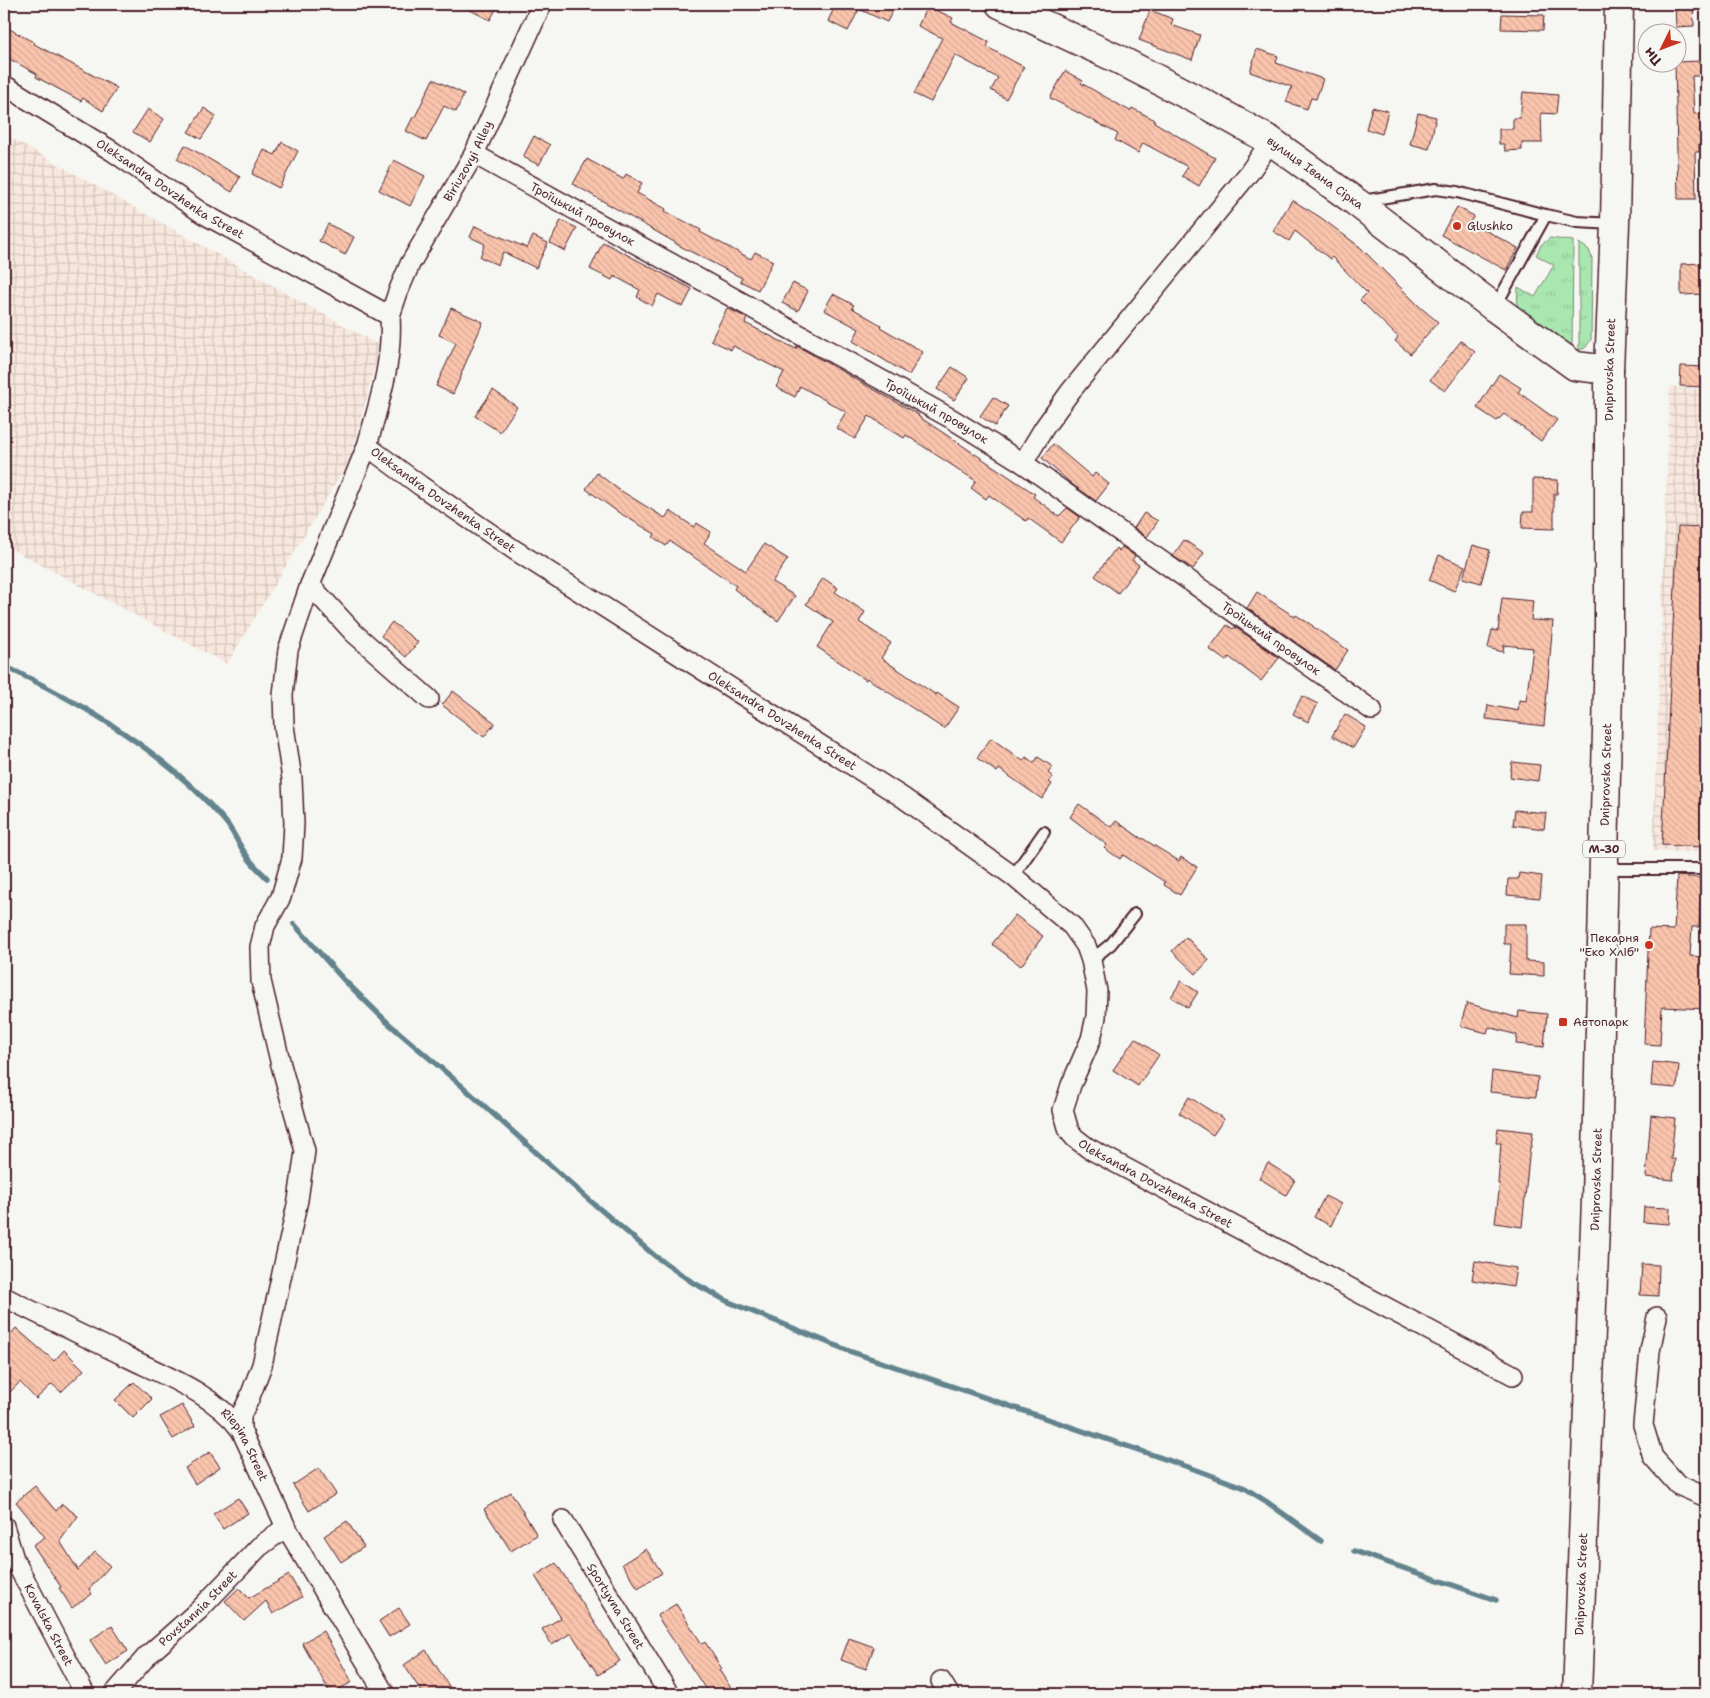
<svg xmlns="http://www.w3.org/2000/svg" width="1710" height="1698" viewBox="0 0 1710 1698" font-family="'Shantell Sans',sans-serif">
	<defs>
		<pattern id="industrial-grid" width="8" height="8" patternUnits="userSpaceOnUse" patternTransform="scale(1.25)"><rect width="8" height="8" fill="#f7e7dd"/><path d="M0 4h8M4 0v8" fill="none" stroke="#d5c6be"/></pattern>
		<pattern id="grass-tufts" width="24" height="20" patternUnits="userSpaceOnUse" patternTransform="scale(1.25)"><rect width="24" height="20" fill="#a8e8b0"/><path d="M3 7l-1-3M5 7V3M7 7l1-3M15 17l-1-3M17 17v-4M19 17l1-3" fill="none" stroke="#92c798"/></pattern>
		<pattern id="building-back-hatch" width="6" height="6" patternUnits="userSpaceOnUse" patternTransform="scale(1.25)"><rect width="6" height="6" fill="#fac5ad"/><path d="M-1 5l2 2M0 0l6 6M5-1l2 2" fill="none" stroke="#d8a995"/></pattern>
	</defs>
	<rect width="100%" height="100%" fill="#f6f6f2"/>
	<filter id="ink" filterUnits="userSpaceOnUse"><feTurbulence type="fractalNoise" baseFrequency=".02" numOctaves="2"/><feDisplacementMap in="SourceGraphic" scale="10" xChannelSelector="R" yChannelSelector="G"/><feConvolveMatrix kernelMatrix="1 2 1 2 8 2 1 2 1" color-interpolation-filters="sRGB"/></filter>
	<g filter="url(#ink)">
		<!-- industrial -->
		<path fill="url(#industrial-grid)" d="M4,134L380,346L350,459L227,664L4,545Z
			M1670,386L1706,390V852L1653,851Z"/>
		<!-- grass -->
		<path fill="url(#grass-tufts)" stroke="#79846e" d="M1550,238L1573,241L1572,350L1517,310L1518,287L1535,297L1554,265L1536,255L1541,245Z
			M1579,243L1589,250L1592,258L1591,340L1585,348L1579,350Z"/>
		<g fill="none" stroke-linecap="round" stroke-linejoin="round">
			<!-- stream -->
			<path stroke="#64848d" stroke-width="5.5" d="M4,666C84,704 165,752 224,820C233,830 238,844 247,856C252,864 260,871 267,878
				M294,924L343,979L388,1023L462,1086L587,1198L655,1256L692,1282L729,1302L849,1351L1194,1469L1245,1488L1267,1502L1321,1541
				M1354,1551L1496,1600"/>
		</g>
		<!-- building -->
		<path fill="url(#building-back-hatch)" stroke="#4a1f2b" d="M458,4H499L490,20Z
			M836,4H896L887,22L859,9L848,31L828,21Z
			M1675,4H1693L1694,26L1676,27Z
			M927,6L953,18L951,22L989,42L987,47L1024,67L1006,99L991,90L998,78L955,55L931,102L914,94L942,38L918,26Z
			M1150,10L1173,19L1171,25L1200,35L1192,60L1139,40Z
			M1502,14L1544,15L1543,30L1501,29Z
			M4,26L35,43L34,44L117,88L103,111L83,98L81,101L36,77L37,74L4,56Z
			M1257,49L1278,56L1276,63L1323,79L1316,99L1311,98L1307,109L1286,102L1292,87L1250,72Z
			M1701,61L1702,76H1692L1694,114L1706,113V144H1699V152H1695L1696,199H1678L1675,62Z
			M1065,71L1083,81L1081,83L1130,111L1132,108L1155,120L1154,122L1215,158L1199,186L1182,176L1188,167L1143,143L1138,153L1115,140L1118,134L1050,98Z
			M433,79L464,94L456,112L444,106L426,141L406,131L413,117H415Z
			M1523,92L1558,95L1556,114L1541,113L1542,143H1522V150L1505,151L1504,144H1499V129H1513V118H1520Z
			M1372,107L1388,111L1382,134L1366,129Z
			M204,108L216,116L201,139L188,132Z
			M148,109L164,119L150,142L133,132Z
			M1418,113L1436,117L1429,149L1410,144Z
			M534,136L550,145L539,165L523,157Z
			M282,142L298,151L279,188L252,174L264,150L275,155Z
			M185,145L240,177L232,192L177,159Z
			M587,159L623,179L626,174L642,183L637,193L666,209L665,211L701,230L700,232L751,259L755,252L773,261L758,290L740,281L742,278L676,244V243L573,184Z
			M394,160L425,176L410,206L379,190Z
			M1292,200L1320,217L1360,247L1420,307L1438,322L1410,354L1395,341L1398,337L1360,300L1367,293L1332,257L1330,259L1295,231L1289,241L1273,231Z
			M1457,207L1474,216L1470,222L1518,248L1506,270L1441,235Z
			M561,220L577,228L565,251L550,243Z
			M328,224L354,237L345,255L319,241Z
			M475,226L527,248L533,236L548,243L536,268L503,252L498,265L480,257L485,244L470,237Z
			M603,242L692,289L683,307L658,294L652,306L637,297L640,290L614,276L612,280L590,269Z
			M1706,263V294L1681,295V264Z
			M793,283L808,291L798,311L782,303Z
			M833,294L854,305L852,308L881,325L880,327L923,352L909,375L853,341L859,329L824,310Z
			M451,308L483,322L461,374H462L453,394L436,386L456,343L439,335Z
			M727,308L747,318L745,323L796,349L797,346L919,415L918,416L1035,494L1033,497L1059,516L1067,508L1080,517L1061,542L1028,518L1026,521L989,495L986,499L971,488L976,481L906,435L904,438L869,416L855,439L836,428L846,412L800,386L795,397L776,387L784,372L733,346L731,350L711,340Z
			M1461,341L1475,352L1445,391L1430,380Z
			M1681,366L1706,367V387L1680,386Z
			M952,367L969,378L954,400L937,389Z
			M1499,374L1521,388L1518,392L1557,420L1541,441L1504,414L1497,421L1477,408Z
			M493,390L517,407L500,432L475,416Z
			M993,397L1008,406L995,426L980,416Z
			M1053,444L1092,477L1095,473L1109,484L1096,501L1073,485L1042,458Z
			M597,473L618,489L665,518L670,511L694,527L697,523L711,532L704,543L746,571L764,544L788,559L772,582L795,596L778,621L734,589L736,586L707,566L670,541L666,546L653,537L655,534L618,512L586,489Z
			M1533,479L1558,480L1557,494H1554V529L1522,528L1523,512H1533Z
			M1144,513L1158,521L1147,537L1134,528Z
			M1678,527L1706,528V847L1662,845Z
			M1184,540L1204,553L1193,569L1173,556Z
			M1473,545L1490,550L1481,583L1463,578Z
			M1122,547L1135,556L1132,560L1139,565L1118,593L1095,576L1116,548L1119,551Z
			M1439,555L1465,566L1454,591L1429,580Z
			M823,578L838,588L835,592L865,612L859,622L891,643L881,658L936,695L937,693L959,707L944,729L867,678L866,680L817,647L833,622L806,604Z
			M1257,592L1295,617L1296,615L1313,626V627L1348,650L1335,670L1247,608Z
			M1502,598L1533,601L1531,620L1553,621L1544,726L1486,719L1488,705L1518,711L1519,700L1526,701L1533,648L1504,645L1503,652L1488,648L1492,630L1498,631Z
			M392,622L418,642L406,657L381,636Z
			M1227,625L1233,629L1235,627L1279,658L1261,681L1229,657L1226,661L1209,649Z
			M453,691L495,723L484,737L442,705Z
			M1302,696L1318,704L1308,722L1293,714Z
			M1345,714L1366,727L1353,748L1332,736Z
			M991,738L1023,761L1026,757L1034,763L1038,757L1053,767L1048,773L1053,777L1049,782L1052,784L1042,799L999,769L997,772L977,758Z
			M1512,762L1540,765L1538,781L1510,777Z
			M1079,804L1111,827L1116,821L1142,839V838L1179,861L1181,857L1197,867L1180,895L1164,885L1165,882L1123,855L1120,859L1104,848L1107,845L1070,817Z
			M1515,810L1546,813L1544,829L1513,825Z
			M1519,873L1542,876L1540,898L1507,895L1508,879H1518Z
			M1677,876L1702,878L1699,927H1692L1690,956L1706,957V1009L1662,1007L1660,1045L1644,1044L1649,929L1674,930Z
			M1015,915L1043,936L1021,966L992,944Z
			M1504,924H1526V961L1544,962V976L1509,974L1511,944H1504Z
			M1186,937L1209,960L1196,974L1172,951Z
			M1181,981L1198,992L1188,1008L1171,997Z
			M1467,1003L1518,1018L1519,1011L1547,1014L1544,1047L1516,1044L1517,1035L1489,1027L1487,1033L1460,1026Z
			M1135,1038L1159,1055L1138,1086L1113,1070Z
			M1653,1062L1679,1065L1677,1088L1651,1086Z
			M1492,1071L1538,1077L1536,1097L1490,1092Z
			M1189,1097L1224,1119L1213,1135L1179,1113Z
			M1651,1115L1675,1118L1671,1159H1675L1673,1180L1646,1177Z
			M1498,1128L1533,1132L1531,1147H1530L1522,1227L1495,1223L1500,1184H1498L1501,1143H1496Z
			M1268,1163L1295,1180L1286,1195L1259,1178Z
			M1325,1196L1341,1204L1331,1226L1314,1217Z
			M1644,1207L1670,1208L1669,1224L1643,1222Z
			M1475,1261L1516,1268L1513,1287L1472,1280Z
			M1642,1264L1659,1265L1658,1296L1640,1295Z
			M16,1328L54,1361L64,1350L84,1370L61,1392L52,1384L36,1399L20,1382L4,1398V1342Z
			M134,1382L152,1399L133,1418L115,1400Z
			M182,1405L195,1426L173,1439L160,1417Z
			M210,1452L220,1467L195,1484L185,1468Z
			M319,1468L336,1494L309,1511L293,1485Z
			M35,1486L56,1511L62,1504L78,1516L60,1541L78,1570L95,1552L110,1566L89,1589L92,1594L72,1608L59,1588L61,1587L33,1545L45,1537L16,1502Z
			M511,1492L537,1535L511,1551L484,1509Z
			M238,1498L248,1513L223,1529L213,1514Z
			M347,1521L364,1547L341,1562L324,1536Z
			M646,1549L662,1573L638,1588L622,1564Z
			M556,1563L620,1661L598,1675L571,1633L552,1645L542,1629L561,1618L535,1576Z
			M289,1575L302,1597L273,1614L266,1601L244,1621L225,1601L239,1588L249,1598Z
			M676,1604L702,1644L705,1642L722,1669L719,1670L735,1694H709L657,1616Z
			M399,1608L410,1624L389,1637L379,1621Z
			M112,1626L128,1651L106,1665L90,1640Z
			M323,1631L352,1682L331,1694L302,1643Z
			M849,1638L874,1647L866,1669L841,1660Z
			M426,1650L454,1694H423L404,1665Z"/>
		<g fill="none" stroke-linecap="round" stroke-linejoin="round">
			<defs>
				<path id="lane" d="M1362,201L1436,189L1457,192L1546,215
					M1495,307L1546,215L1577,222L1614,224
					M1605,869H1706
					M1013,876L1044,832
					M1091,960L1111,944L1135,914"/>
				<g id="street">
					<path id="s1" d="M4,85L112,151L202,213L390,316C393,362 379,402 367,446L421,486L513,549L902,797L1013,876L1072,926L1086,946L1091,960L1097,991L1096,1017L1091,1039L1071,1085L1063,1110L1069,1131L1075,1138L1088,1148L1513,1375"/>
					<path id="s2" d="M474,154L952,419L1023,463L1372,710"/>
					<path id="s3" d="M390,316L398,292L410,264L474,154L542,4"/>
					<path d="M1023,463L1044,428L1070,392L1249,173L1271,141"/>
					<path d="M310,585L354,633L429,699"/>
					<path id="s4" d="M4,1297C44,1317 84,1336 125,1356C165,1376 213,1393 241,1430L286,1527L385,1694"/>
					<path d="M1657,1317L1650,1351L1643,1425L1653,1457L1678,1485L1706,1497"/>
					<path d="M241,1430V1415L249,1399L262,1365L298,1200L305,1151L281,1065L261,981L260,947L265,926L281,897L292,858L294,824L292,779L284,726L283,695L288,650L310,585L367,446"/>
					<path id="s5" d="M563,1520L669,1694"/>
					<path id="s6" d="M4,1526L14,1559L85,1694"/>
					<path d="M941,1681L949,1694"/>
					<path id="s7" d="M114,1694L147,1656L199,1610L259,1547L286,1527"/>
				</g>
				<g id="secondary">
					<path id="s8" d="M1000,4L1120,60L1203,103L1271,141L1356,202L1495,308L1575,366L1609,370"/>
				</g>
				<g id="highway">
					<path id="s9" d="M1577,1694L1596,1200L1609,645V370L1615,224L1619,4"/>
				</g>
			</defs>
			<!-- lane casing -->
			<use href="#lane" stroke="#4a1f2b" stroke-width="14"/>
			<!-- street casing -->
			<use href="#street" stroke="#4a1f2b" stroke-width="22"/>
			<!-- secondary casing -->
			<use href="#secondary" stroke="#4a1f2b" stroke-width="31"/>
			<!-- highway casing -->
			<use href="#highway" stroke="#4a1f2b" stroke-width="31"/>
			<!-- lane -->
			<use href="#lane" stroke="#f6f6f2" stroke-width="10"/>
			<!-- street -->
			<use href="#street" stroke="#f6f6f2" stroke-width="19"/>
			<!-- secondary -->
			<use href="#secondary" stroke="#f6f6f2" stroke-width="28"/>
			<!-- highway -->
			<use href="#highway" stroke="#f6f6f2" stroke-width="28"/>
		</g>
	</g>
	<!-- markers -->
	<g fill="#c8321e" stroke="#f6f6f2" stroke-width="2">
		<circle cx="1457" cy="226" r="5"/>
		<circle cx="1649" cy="945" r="5"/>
		<rect x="1558" y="1017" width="10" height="10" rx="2.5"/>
	</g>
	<g text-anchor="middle" stroke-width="4" stroke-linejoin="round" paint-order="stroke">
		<!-- shield labels -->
		<rect fill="#f6f6f2" stroke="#7e6067" stroke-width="1" x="1583" y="840.5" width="42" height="17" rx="4"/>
		<g font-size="11" font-weight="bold" fill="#4a1f2b">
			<text x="1604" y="853">М-30</text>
		</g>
		<!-- street labels -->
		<g font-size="12" fill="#4a1f2b" stroke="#f6f6f2">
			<text dy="4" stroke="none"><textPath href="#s3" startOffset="174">Biriuzovyi Alley</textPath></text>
			<text dy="4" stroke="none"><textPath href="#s8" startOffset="358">вулиця Івана Сірка</textPath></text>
			<text dy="4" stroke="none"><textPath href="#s1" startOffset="196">Oleksandra Dovzhenka Street</textPath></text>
			<text dy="4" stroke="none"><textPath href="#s2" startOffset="124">Троїцький провулок</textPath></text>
			<text dy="4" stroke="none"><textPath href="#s9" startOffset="1325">Dniprovska Street</textPath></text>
			<text dy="4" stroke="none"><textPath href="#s2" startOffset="529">Троїцький провулок</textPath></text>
			<text dy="4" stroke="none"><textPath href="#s1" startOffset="676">Oleksandra Dovzhenka Street</textPath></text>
			<text dy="4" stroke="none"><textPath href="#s2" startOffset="934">Троїцький провулок</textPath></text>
			<text dy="4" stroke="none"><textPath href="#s1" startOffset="1081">Oleksandra Dovzhenka Street</textPath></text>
			<text dy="4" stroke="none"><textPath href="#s9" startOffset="920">Dniprovska Street</textPath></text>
			<text dy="4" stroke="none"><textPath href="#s9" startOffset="515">Dniprovska Street</textPath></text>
			<text dy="4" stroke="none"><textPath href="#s1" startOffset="1756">Oleksandra Dovzhenka Street</textPath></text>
			<text dy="4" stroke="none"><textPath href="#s4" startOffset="288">Riepina Street</textPath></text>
			<text dy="4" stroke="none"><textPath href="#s9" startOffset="110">Dniprovska Street</textPath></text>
			<text dy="4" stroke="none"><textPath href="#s5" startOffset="101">Sportyvna Street</textPath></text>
			<text dy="4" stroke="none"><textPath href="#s7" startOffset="120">Povstannia Street</textPath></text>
			<text dy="4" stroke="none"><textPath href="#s6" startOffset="109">Kovalska Street</textPath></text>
		</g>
		<!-- poi labels -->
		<g font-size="12" fill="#4a1f2b" stroke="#f6f6f2" text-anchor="start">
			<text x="1467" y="230">Glushko</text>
			<text x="1639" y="942" text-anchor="end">Пекарня<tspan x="1639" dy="14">"Еко Хліб"</tspan></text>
			<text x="1573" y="1026">Автопарк</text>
		</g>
	</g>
	<!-- margin -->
	<rect width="1710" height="1698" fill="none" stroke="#f6f6f2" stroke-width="20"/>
	<rect x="10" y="10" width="1690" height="1678" fill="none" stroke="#4a1f2b" stroke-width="2" filter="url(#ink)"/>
	<!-- north arrow -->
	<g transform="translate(1662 48) rotate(228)"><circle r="24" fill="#f6f6f2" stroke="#b1a0a2"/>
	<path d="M0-4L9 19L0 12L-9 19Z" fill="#c8321e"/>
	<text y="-8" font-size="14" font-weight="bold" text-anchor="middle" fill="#4a1f2b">Пн</text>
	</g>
</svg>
